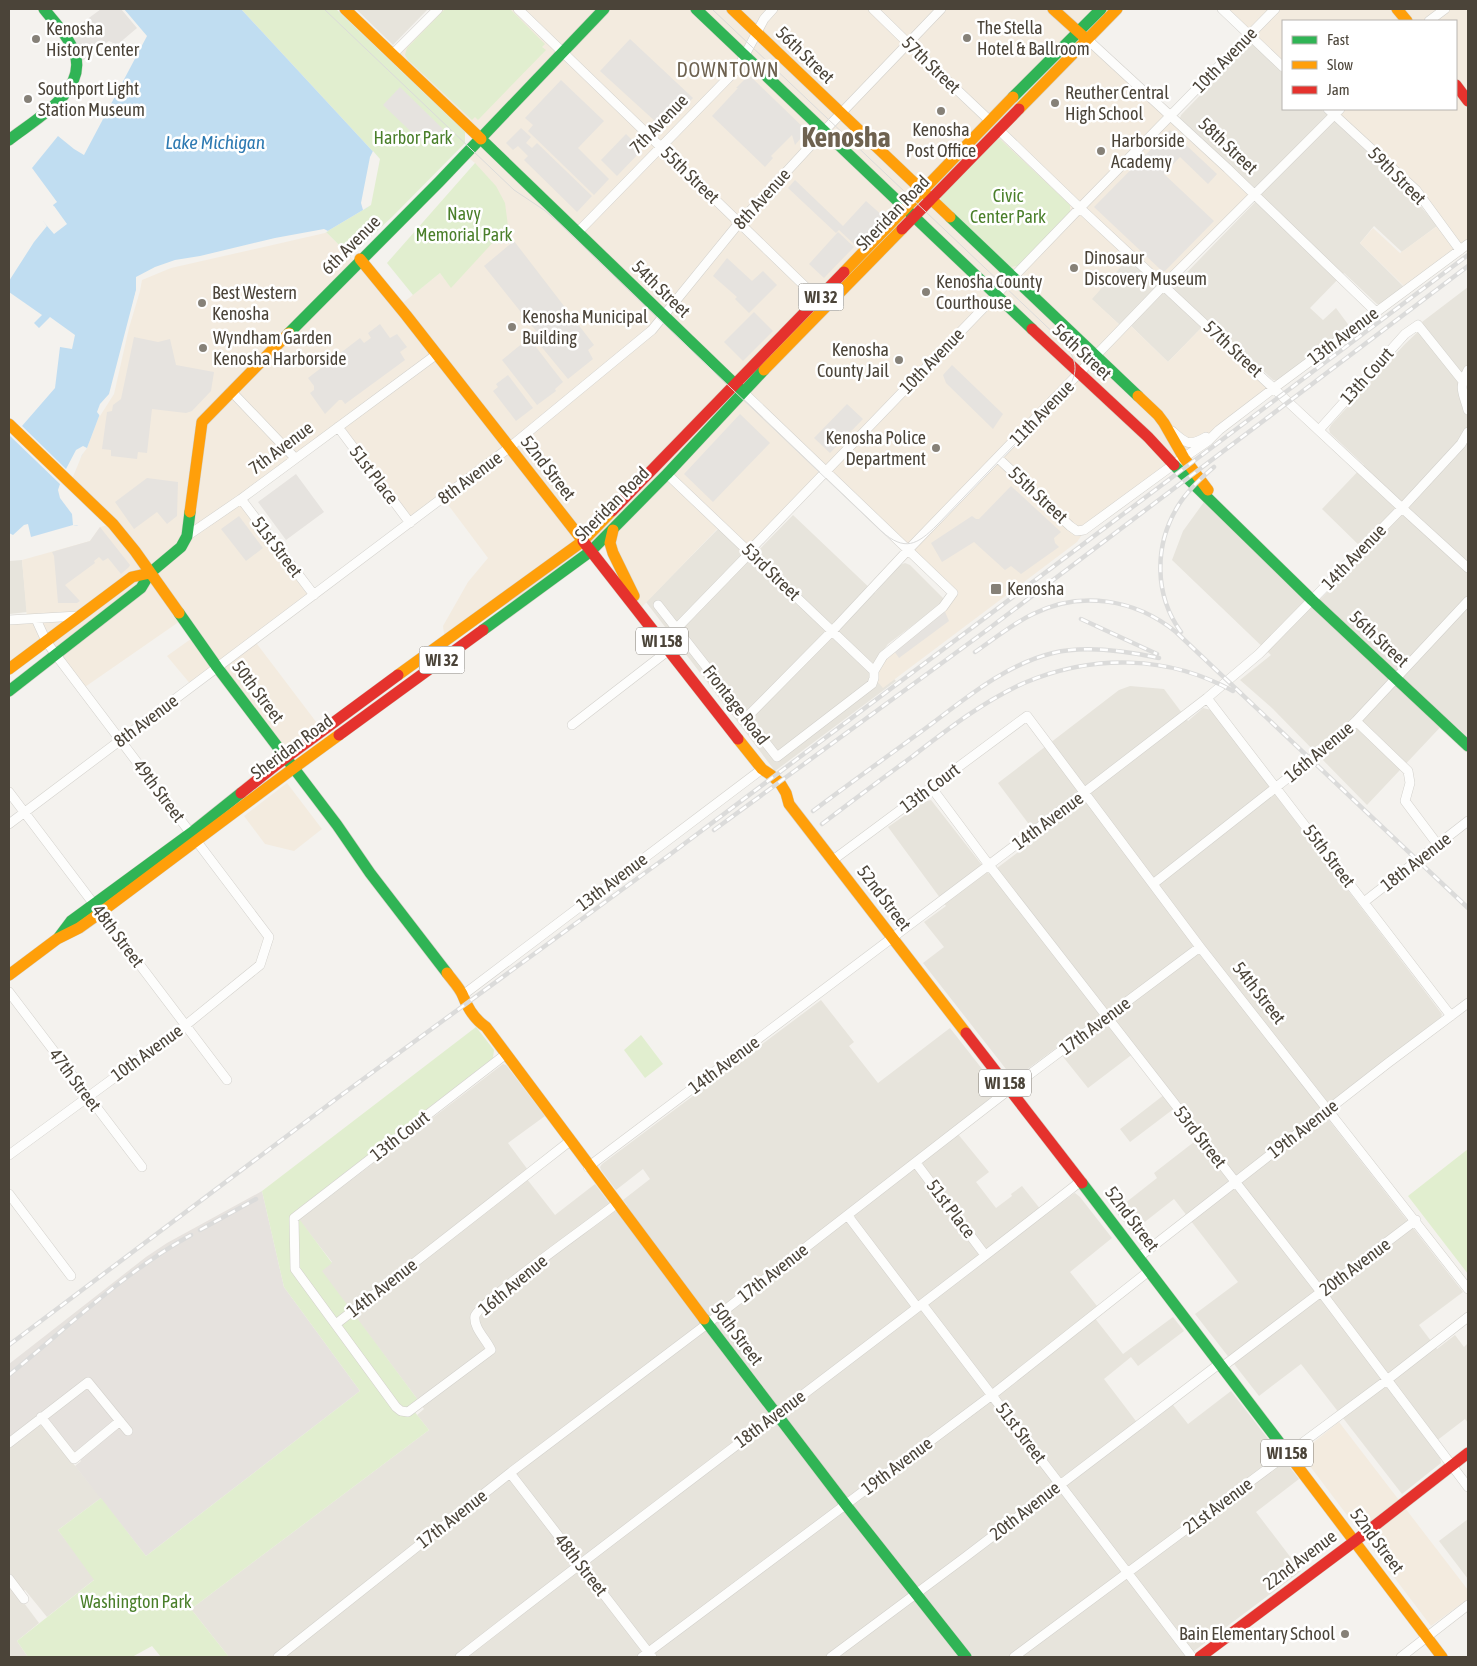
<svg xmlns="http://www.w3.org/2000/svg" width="1477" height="1666" viewBox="0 0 1477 1666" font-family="'Asap Condensed',sans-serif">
	<rect width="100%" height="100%" fill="#f4f2ee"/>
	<!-- residential -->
	<path fill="#e7e4dc" d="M356,9H428L393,45Z
		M1252,44L1283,73V109H1321L1403,185L1437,226L1402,252L1374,226L1360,243L1404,287L1380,304H1377L1344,273L1310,308L1323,320L1336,308L1350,327L1278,381L1273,380L1209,320L1168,362L1125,320L1120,325L1091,299L1128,259L1166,294L1261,196L1180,118L1181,115L1247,47Z
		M1468,287V737L1448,719L1367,805L1273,709L1240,680L1271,655L1172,560L1183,531L1204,502L1313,607L1366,552L1322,509L1364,465L1330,433L1329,429L1331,425L1404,345L1424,326L1422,322Z
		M793,515L875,593L900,565L905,563L910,565L944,599L941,604L888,644L876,660L896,681L775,771L646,602L719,528L751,558Z
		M22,560L27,612L9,614V561Z
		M1130,686L1164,689L1188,721L1203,708L1211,710L1442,1014L1441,1017L1321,1110L1463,1292L1419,1325L1437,1349L1455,1335L1464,1347L1468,1343V1423L1465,1419L1431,1445L1440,1457L1441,1463L1402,1494L1301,1364L1259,1396L1195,1314L1238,1282L1174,1199L1132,1232L1115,1211L1157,1178L1154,1173L1203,1135L1180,1104L1130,1142L1120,1129L1169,1091L1138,1050L1088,1088L1056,1048L1018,1076L1013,1078L923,963L944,947L924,922L946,906L888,827L924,802L931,800L989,874L1041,835L1034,826L1031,827L998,783L1119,690Z
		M821,1000L854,1042L849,1046L878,1083L950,1028L997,1088L996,1092L993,1096L953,1128L989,1172L976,1182L996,1208L1012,1196L1011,1194L1022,1186L1045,1215L1073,1194L1075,1193L1080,1197L1112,1238L1070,1272L1097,1306L1090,1312L1123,1354L1173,1317L1184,1331L1138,1366L1131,1357L1104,1379L1142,1429L1173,1405L1188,1424L1231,1391L1299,1479L1256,1512L1301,1571L1186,1657H229L191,1609L429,1430L417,1415L424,1409L418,1400L321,1271L332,1262L299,1220L503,1064L506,1065L545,1116L508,1143L528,1170L523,1174L555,1215L595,1184L616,1212L627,1205L623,1200L650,1179L643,1169L616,1190L601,1170L600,1167L602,1164Z
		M40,1425L43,1426L101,1498L58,1530L95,1579L47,1617L25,1590L18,1595L39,1623L17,1641L28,1657H9V1449Z
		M1468,1519V1579L1439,1541Z"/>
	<!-- commercial -->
	<path fill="#f3ebdf" d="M438,9H1117L1088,39L1255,194L1164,285L1131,255L1092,299L1123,328L1128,323L1168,362L1205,324L1274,388L1081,531V536L1077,542L883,688L874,678V671L953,593L826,472L750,552L721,525L640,609L610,543L445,641L443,626L468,582L488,558L443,498L410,523L338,427L241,500L314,595L254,640L323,731L286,758L218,667L192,686L167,656L195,636L183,619L82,689L46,641L9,669V620L27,619L22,560L90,541L100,527L112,524L69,482L80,454L87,448L101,411L139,278L170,266L326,232L399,306L440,273L451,287L475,163L465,155L480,138L393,54Z
		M1225,9H1468V243L1407,289L1360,243L1373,228L1400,253L1440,224L1416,190L1328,109H1456V21H1283V67Z
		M287,783L322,829L294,851L265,844L244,816Z
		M1339,1422L1468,1590V1599L1431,1626L1300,1453Z"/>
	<!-- industrial -->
	<path fill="#e6e2de" d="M262,1191L284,1287L360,1391L146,1556L75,1466L81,1461L42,1412L9,1437V1364L146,1257L167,1243Z"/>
	<!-- green -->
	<path fill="#e1eecf" d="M241,9H336L465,132V143L392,217L350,256L326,232L368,207L378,157Z
		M445,9H510L545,44L542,47L546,50L478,120L475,117L472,120L408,60L405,55L407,48Z
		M1000,139L1070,205V212L1018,266L1010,267L941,201V194L993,140Z
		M475,163L496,186L505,203L508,226L451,288L440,273L413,295L387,263Z
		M476,1027L494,1050L493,1058L294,1212L332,1263L322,1271L418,1400L410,1406L429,1430L191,1609L229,1657H161L152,1646L132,1657H28L17,1641L94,1580L58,1530L101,1498L146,1556L360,1391L284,1287L262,1191Z
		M641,1035L663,1064L645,1078L624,1050Z
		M1468,1149V1274L1408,1196Z"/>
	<!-- parking -->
	<path fill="#e6e3df" d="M101,9H121L137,28L117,45L109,41L82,61L74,38L79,35L74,29Z
		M630,39L693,98L667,124L657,123L600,71Z
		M749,75L807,131L795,145L792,135L771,156L773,158L765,167L712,116L738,88H736Z
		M561,80L604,121L578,148L609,179L594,195L528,131L533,125L525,118Z
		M400,87L443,129L426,146L383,105Z
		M521,128L531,137L526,143L532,148L537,143L592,196L577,212L524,160L528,156L518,146L513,150L506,143Z
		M1170,130L1217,174L1208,184L1180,157L1164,174L1214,221L1165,271H1162L1094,207Z
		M626,134L642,150L617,176L601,160Z
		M795,180L843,226L866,201L884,217L856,246L839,230L836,233L788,188Z
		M838,232L854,247L824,278L809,264Z
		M514,241L594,345L588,350L593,359L568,379L540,345L544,341L484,266Z
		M727,258L752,281L763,271L777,285L749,313L735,299L737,297L713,276Z
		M754,312L773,331L743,361L724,342Z
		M380,324L390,338L397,334L407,347L400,352L405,360L345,404L342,400H339L325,414L310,393L314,390V386L308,378L360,338L364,343L371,338L368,333Z
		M134,337L158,342L170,339L176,365L214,372L211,391L192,411L186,413L152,409L147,453L138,452L137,459L111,456V450L102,449L107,412L112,411L113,405L121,399Z
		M529,338L563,382L555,389L556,391L537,405L502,360Z
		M952,365L1003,414L993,429L946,383L943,375Z
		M508,375L533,408L516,421L493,391L498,387L496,384Z
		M847,404L863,419L830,453L814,438Z
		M740,414L770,443L713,502L684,474Z
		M296,474L324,512L286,540L258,502Z
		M147,478L178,482L177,516L167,524L157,512L134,529L115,502Z
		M1011,486L1061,532L1054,538L1055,543L1059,547L1021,574L1011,566L1005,570L974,542L942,562L931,543L972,516L976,519H979Z
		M239,516L263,548L246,561L221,529Z
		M100,527L130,565L129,567L121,574L108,558L103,561L99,557L94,561L95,563L65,585L80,601L77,603H58L54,556L52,552L90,541Z
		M943,607L949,621L899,658L892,648Z"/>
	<!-- water -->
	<path fill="#c0ddf1" d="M124,9H241L378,157L368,207L326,232L170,266L139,278L112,393L101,411L87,448L85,449L64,490L78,526L73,525L31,537L28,524L24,525L13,535L9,533V431L22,426L55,388L60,347L72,349L75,335L50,317L39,328L34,323L42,315L9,292V281L34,242L47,226L43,221L56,210L53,205L57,202L32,168L58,136L74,149L84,155L147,36Z"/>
	<!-- pier -->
	<path fill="#f4f2ee" d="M373,151L380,159L371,205L363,210L361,203L370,157Z
		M54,206L67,224L54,234L41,219L53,210L52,208Z
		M324,229L328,231L325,233L171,268L142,280L140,291L129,328L114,394L100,416L97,412L100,404L109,394L136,290V277L155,267L175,260L200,256L275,238Z
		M20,424L66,469L76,450L83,446L87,448L82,455L67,491V496L80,513V526L73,525L72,514L60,498L58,490L60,484L9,435V428Z"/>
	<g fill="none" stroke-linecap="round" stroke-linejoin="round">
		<defs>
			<path id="street" d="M518,9L818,299
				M873,9L915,50L989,120
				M1222,9L1283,67
				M1429,21L1445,9
				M1087,39L1227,168L1376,312
				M393,54L438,9
				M1328,109L1416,190L1460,250
				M999,130L1080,208L1402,508L1468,568
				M578,232L738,68L764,19L773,9
				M1468,370C1458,389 1463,391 1468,410
				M231,391L295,458
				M338,427L410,523
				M1319,430L1405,334L1418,325L1462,380
				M1172,431C1185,443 1189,447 1206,437
				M998,458L1070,526L1077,531L1084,530L1166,470L1208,441L1219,430L1274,388L1468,244
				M667,474L874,671
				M241,499L314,595
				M187,536L241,499L437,354
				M658,605L777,757L872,684L874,678V671L883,656L943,607L953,593L743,392
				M9,620L78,616
				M676,629L744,559L754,546L1075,213L1275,9
				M1207,698L1451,1016
				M746,718L837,626L908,550L1164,285L1340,109
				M1356,721L1408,771L1410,783L1405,801L1438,845
				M572,725L669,650
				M931,787L989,865L1321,1292L1468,1487
				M9,792L227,1080
				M9,824L510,447L652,330L739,223L824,131L941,9
				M833,860L1027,716L1200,947L1468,1289
				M1153,884L1336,740L1356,721L1468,601
				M1364,902L1468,821
				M9,992L142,1167
				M463,995L762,769
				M506,1054L294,1218L295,1269L396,1407L401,1411L408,1412L491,1350C487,1340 473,1328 475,1316C478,1303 598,1219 616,1204
				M9,1155L186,1025L260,965L269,937L56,655L46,641L36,619
				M916,1163L985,1255
				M588,1167L1038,828L1207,698L1259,654L1312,600L1402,508L1461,444L1468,432
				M9,1194L71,1276
				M848,1216L917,1307
				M1139,1257L1388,1063L1468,1003
				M922,1304L1192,1657
				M336,1324L570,1141
				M1222,1367L1416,1220
				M41,1417L74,1459L120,1421
				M9,1443L88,1382L128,1431
				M510,1473L652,1657
				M9,1579L24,1599
				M278,1657L510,1473L707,1324L1010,1089L1200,947
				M460,1657C665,1497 876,1342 1081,1181
				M642,1657L992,1395L1149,1271
				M831,1657L964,1558L1219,1364
				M1014,1657L1387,1380L1468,1317
				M1401,1657L1468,1605"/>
			<path id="fast" d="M696,9L1032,329
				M1013,97L1101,9
				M481,139L741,390
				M9,140C34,120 87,92 75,54C69,37 55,23 44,9
				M950,217L1138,396
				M289,333L439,182L604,9
				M1174,465L1312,600L1468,746
				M179,613L217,667L337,825L370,873L447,973
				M483,630L591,551L667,474L764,370
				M9,691L141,588L150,573L181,547L187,536L190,512
				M59,937L71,921L191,833L241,793
				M1082,1183L1292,1459
				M704,1319L846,1505L966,1657"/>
			<path id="slow" d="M345,9L481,139
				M732,9L950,217
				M1053,9L1084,37
				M1397,9L1407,21
				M1019,109L1117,9
				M360,259L406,315L583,541
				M844,272L1013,97
				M764,370L902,229
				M1138,396L1158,415L1164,423L1184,458L1208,490
				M9,424L113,524L135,551L179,613
				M190,512L202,422L289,333
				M613,530L610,543L613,553L634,596
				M9,669L132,577L150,573
				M398,675L583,541L612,511
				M738,739L762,769L771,775L780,783L786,793L789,804L966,1033
				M447,973C452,980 460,988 463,996C468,1009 474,1019 486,1027L704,1319
				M9,975L57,939L79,928L93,918C175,857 256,795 339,735
				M1292,1459L1442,1657"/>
			<path id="jam" d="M1456,85L1468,101
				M902,229L1019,109
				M1032,329L1148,437L1174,465
				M612,511L844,272
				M583,541L738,739
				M339,735L483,630
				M241,793L276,765L398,675
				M966,1033L1082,1183
				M1200,1657L1355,1541L1468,1453"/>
		</defs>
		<!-- street casing -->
		<use href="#street" stroke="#d2d0cb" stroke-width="10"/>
		<!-- fast casing -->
		<use href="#fast" stroke="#d3cfc5" stroke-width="12"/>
		<!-- slow casing -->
		<use href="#slow" stroke="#d3cfc5" stroke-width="12"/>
		<!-- jam casing -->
		<use href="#jam" stroke="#d3cfc5" stroke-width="12"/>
		<!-- street -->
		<use href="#street" stroke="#fdfdfc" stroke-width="9"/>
		<!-- fast -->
		<use href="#fast" stroke="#30b455" stroke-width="11"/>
		<!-- slow -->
		<use href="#slow" stroke="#ff9f0a" stroke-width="11"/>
		<!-- jam -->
		<use href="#jam" stroke="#e5322d" stroke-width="11"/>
		<!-- tram -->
		<path stroke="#dbdbda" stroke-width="1" d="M324,9L514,190L544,210L558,222L647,308L881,531C905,552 917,545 937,525L1066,391C1080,372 1077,358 1062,341L712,9"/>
		<defs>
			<path id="rail" d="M1081,619L1157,654
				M1181,632C1154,595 1154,545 1178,506C1187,491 1201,478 1214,467
				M975,652C994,639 1012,624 1033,614C1081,590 1135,599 1176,632L1468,908
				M813,811C850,783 888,756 926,728C965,699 1004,665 1053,653C1086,645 1126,651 1159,658
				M822,824C852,801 883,778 913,756C948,729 984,701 1024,683C1093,654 1168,655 1233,691
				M714,830L987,630L1468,266
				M200,1230L256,1199
				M9,1345L340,1096L668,856L1468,255
				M9,1375C68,1327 124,1272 191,1235"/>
		</defs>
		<!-- rail casing -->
		<use href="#rail" stroke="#dbdbda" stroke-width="4.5"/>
		<!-- rail -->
		<use href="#rail" stroke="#fff" stroke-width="2.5" stroke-dasharray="8" stroke-linecap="butt"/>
	</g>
	<!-- markers -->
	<g fill="#868178" stroke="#fff" stroke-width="2">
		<circle cx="967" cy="38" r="5"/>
		<circle cx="36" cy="39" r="5"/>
		<circle cx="28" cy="99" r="5"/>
		<circle cx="1055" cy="103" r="5"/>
		<circle cx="941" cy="111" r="5"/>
		<circle cx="1101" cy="151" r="5"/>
		<circle cx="1074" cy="268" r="5"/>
		<circle cx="926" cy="292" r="5"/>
		<circle cx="202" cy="303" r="5"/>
		<circle cx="512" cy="327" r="5"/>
		<circle cx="203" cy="348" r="5"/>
		<circle cx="899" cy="360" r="5"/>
		<circle cx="936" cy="448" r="5"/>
		<rect x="990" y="583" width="12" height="12" rx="2.5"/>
		<circle cx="1345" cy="1634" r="5"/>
	</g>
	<g text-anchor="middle" stroke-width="5" stroke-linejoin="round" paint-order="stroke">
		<!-- shield labels -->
		<g fill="#fff" stroke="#817c74" stroke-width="1">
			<rect x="798.5" y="283.5" width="45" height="27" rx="4"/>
			<rect x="636" y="627.5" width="52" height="27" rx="4"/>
			<rect x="419.5" y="646.5" width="45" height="27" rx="4"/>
			<rect x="979" y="1069.5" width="52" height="27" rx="4"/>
			<rect x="1261" y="1439.5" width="52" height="27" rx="4"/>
		</g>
		<g font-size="16" font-weight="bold" fill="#4b4439">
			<text x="821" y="303">WI 32</text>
			<text x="662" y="647">WI 158</text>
			<text x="442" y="666">WI 32</text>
			<text x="1005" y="1089">WI 158</text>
			<text x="1287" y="1459">WI 158</text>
		</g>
		<!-- poi labels -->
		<g font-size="18" fill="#4b4439" stroke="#fff" text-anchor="start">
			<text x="977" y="34">The Stella<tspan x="977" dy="21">Hotel &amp; Ballroom</tspan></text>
			<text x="46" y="35">Kenosha<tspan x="46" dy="21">History Center</tspan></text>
			<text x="38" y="95">Southport Light<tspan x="38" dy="21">Station Museum</tspan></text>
			<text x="1065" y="99">Reuther Central<tspan x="1065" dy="21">High School</tspan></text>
			<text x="941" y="136" text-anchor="middle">Kenosha<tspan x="941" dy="21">Post Office</tspan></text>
			<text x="1111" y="147">Harborside<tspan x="1111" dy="21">Academy</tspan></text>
			<text x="1084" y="264">Dinosaur<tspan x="1084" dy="21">Discovery Museum</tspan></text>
			<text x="936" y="288">Kenosha County<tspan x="936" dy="21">Courthouse</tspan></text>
			<text x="212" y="299">Best Western<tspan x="212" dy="21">Kenosha</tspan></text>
			<text x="522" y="323">Kenosha Municipal<tspan x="522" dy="21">Building</tspan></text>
			<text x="213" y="344">Wyndham Garden<tspan x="213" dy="21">Kenosha Harborside</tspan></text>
			<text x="889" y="356" text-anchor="end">Kenosha<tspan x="889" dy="21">County Jail</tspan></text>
			<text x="926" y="444" text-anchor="end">Kenosha Police<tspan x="926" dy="21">Department</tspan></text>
			<text x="1007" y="595">Kenosha</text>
			<text x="1335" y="1640" text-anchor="end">Bain Elementary School</text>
		</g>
		<!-- street labels -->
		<g font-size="18" fill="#4b4439" stroke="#fff">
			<text transform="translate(805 55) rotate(44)" y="6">56th Street</text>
			<text transform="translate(1225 60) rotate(-46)" y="6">10th Avenue</text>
			<text transform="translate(931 65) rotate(44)" y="6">57th Street</text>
			<text transform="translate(659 124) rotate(-46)" y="6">7th Avenue</text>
			<text transform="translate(1228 146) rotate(43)" y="6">58th Street</text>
			<text transform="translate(690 175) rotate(44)" y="6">55th Street</text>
			<text transform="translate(1397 176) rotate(45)" y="6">59th Street</text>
			<text transform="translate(762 199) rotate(-48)" y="6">8th Avenue</text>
			<text transform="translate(893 213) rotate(-46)" y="6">Sheridan Road</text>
			<text transform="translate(351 245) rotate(-45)" y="6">6th Avenue</text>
			<text transform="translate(661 289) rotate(44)" y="6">54th Street</text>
			<text transform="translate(1343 336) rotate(-37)" y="6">13th Avenue</text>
			<text transform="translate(1233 349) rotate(43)" y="6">57th Street</text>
			<text transform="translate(1082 352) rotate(43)" y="6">56th Street</text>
			<text transform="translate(932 361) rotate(-46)" y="6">10th Avenue</text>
			<text transform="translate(1367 376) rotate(-48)" y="6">13th Court</text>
			<text transform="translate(1042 413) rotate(-46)" y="6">11th Avenue</text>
			<text transform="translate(281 448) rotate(-37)" y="6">7th Avenue</text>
			<text transform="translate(548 468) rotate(52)" y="6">52nd Street</text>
			<text transform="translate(374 475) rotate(53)" y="6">51st Place</text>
			<text transform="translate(470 478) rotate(-37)" y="6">8th Avenue</text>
			<text transform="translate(1038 495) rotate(43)" y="6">55th Street</text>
			<text transform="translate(612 504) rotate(-45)" y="6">Sheridan Road</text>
			<text transform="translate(277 547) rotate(53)" y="6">51st Street</text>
			<text transform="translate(1354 557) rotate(-46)" y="6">14th Avenue</text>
			<text transform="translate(771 572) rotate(44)" y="6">53rd Street</text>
			<text transform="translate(1379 639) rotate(43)" y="6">56th Street</text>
			<text transform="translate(258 692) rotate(53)" y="6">50th Street</text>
			<text transform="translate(736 705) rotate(52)" y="6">Frontage Road</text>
			<text transform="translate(146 721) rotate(-37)" y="6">8th Avenue</text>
			<text transform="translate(292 747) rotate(-36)" y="6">Sheridan Road</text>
			<text transform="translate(1319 752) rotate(-40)" y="6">16th Avenue</text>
			<text transform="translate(930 788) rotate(-37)" y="6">13th Court</text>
			<text transform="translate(159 791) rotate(53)" y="6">49th Street</text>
			<text transform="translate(1048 821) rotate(-37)" y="6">14th Avenue</text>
			<text transform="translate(1329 856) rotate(53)" y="6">55th Street</text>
			<text transform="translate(1416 862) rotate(-38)" y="6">18th Avenue</text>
			<text transform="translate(612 882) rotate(-37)" y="6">13th Avenue</text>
			<text transform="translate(884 898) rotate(53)" y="6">52nd Street</text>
			<text transform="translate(118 936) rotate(53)" y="6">48th Street</text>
			<text transform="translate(1259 993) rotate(52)" y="6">54th Street</text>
			<text transform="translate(1095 1026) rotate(-37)" y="6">17th Avenue</text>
			<text transform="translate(147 1053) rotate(-36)" y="6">10th Avenue</text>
			<text transform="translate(724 1065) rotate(-37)" y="6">14th Avenue</text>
			<text transform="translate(75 1080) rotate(53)" y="6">47th Street</text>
			<text transform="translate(1303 1129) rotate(-38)" y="6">19th Avenue</text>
			<text transform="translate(400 1136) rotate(-38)" y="6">13th Court</text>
			<text transform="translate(1200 1137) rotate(52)" y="6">53rd Street</text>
			<text transform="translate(951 1209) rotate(53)" y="6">51st Place</text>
			<text transform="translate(1132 1219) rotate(53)" y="6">52nd Street</text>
			<text transform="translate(1355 1267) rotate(-37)" y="6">20th Avenue</text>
			<text transform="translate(773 1273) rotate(-38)" y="6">17th Avenue</text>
			<text transform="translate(513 1285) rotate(-40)" y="6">16th Avenue</text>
			<text transform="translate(382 1288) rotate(-38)" y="6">14th Avenue</text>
			<text transform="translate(737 1334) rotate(53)" y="6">50th Street</text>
			<text transform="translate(770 1419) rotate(-37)" y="6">18th Avenue</text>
			<text transform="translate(1021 1433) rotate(53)" y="6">51st Street</text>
			<text transform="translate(897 1466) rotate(-37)" y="6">19th Avenue</text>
			<text transform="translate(1218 1506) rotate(-37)" y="6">21st Avenue</text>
			<text transform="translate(1025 1511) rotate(-38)" y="6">20th Avenue</text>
			<text transform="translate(452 1519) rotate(-38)" y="6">17th Avenue</text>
			<text transform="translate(1377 1541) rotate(53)" y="6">52nd Street</text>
			<text transform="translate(1300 1560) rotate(-37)" y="6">22nd Avenue</text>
			<text transform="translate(581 1565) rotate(52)" y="6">48th Street</text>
		</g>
		<!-- park labels -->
		<g font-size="18" fill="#4a7f2a" stroke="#fff">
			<text x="413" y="144">Harbor Park</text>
			<text x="1008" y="202">Civic<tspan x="1008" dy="21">Center Park</tspan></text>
			<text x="464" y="220">Navy<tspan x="464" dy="21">Memorial Park</tspan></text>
			<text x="136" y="1608">Washington Park</text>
		</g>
		<!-- water labels -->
		<g font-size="19" font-style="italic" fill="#2e7ab2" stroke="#fff">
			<text x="215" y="149">Lake Michigan</text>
		</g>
		<!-- quarter labels -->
		<g font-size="20" letter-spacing="1" fill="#6e6250" stroke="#fff">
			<text x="728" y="77">DOWNTOWN</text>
		</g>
		<!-- town labels -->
		<g font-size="28" font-weight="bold" fill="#6e6250" stroke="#fff">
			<text x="846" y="147">Kenosha</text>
		</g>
	</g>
	<!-- border -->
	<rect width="1477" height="1666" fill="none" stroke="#4b4439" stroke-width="20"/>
	<!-- legend -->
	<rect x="1282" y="20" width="175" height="90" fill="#ffffff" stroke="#b7b4b0"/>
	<rect x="1292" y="36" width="25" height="8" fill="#30b455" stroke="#b7b4b0"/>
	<text x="1327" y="45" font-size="15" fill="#4b4439">Fast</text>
	<rect x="1292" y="61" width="25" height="8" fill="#ff9f0a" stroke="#b7b4b0"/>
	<text x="1327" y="70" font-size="15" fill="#4b4439">Slow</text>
	<rect x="1292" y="86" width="25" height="8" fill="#e5322d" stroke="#b7b4b0"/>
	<text x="1327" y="95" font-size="15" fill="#4b4439">Jam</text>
</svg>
